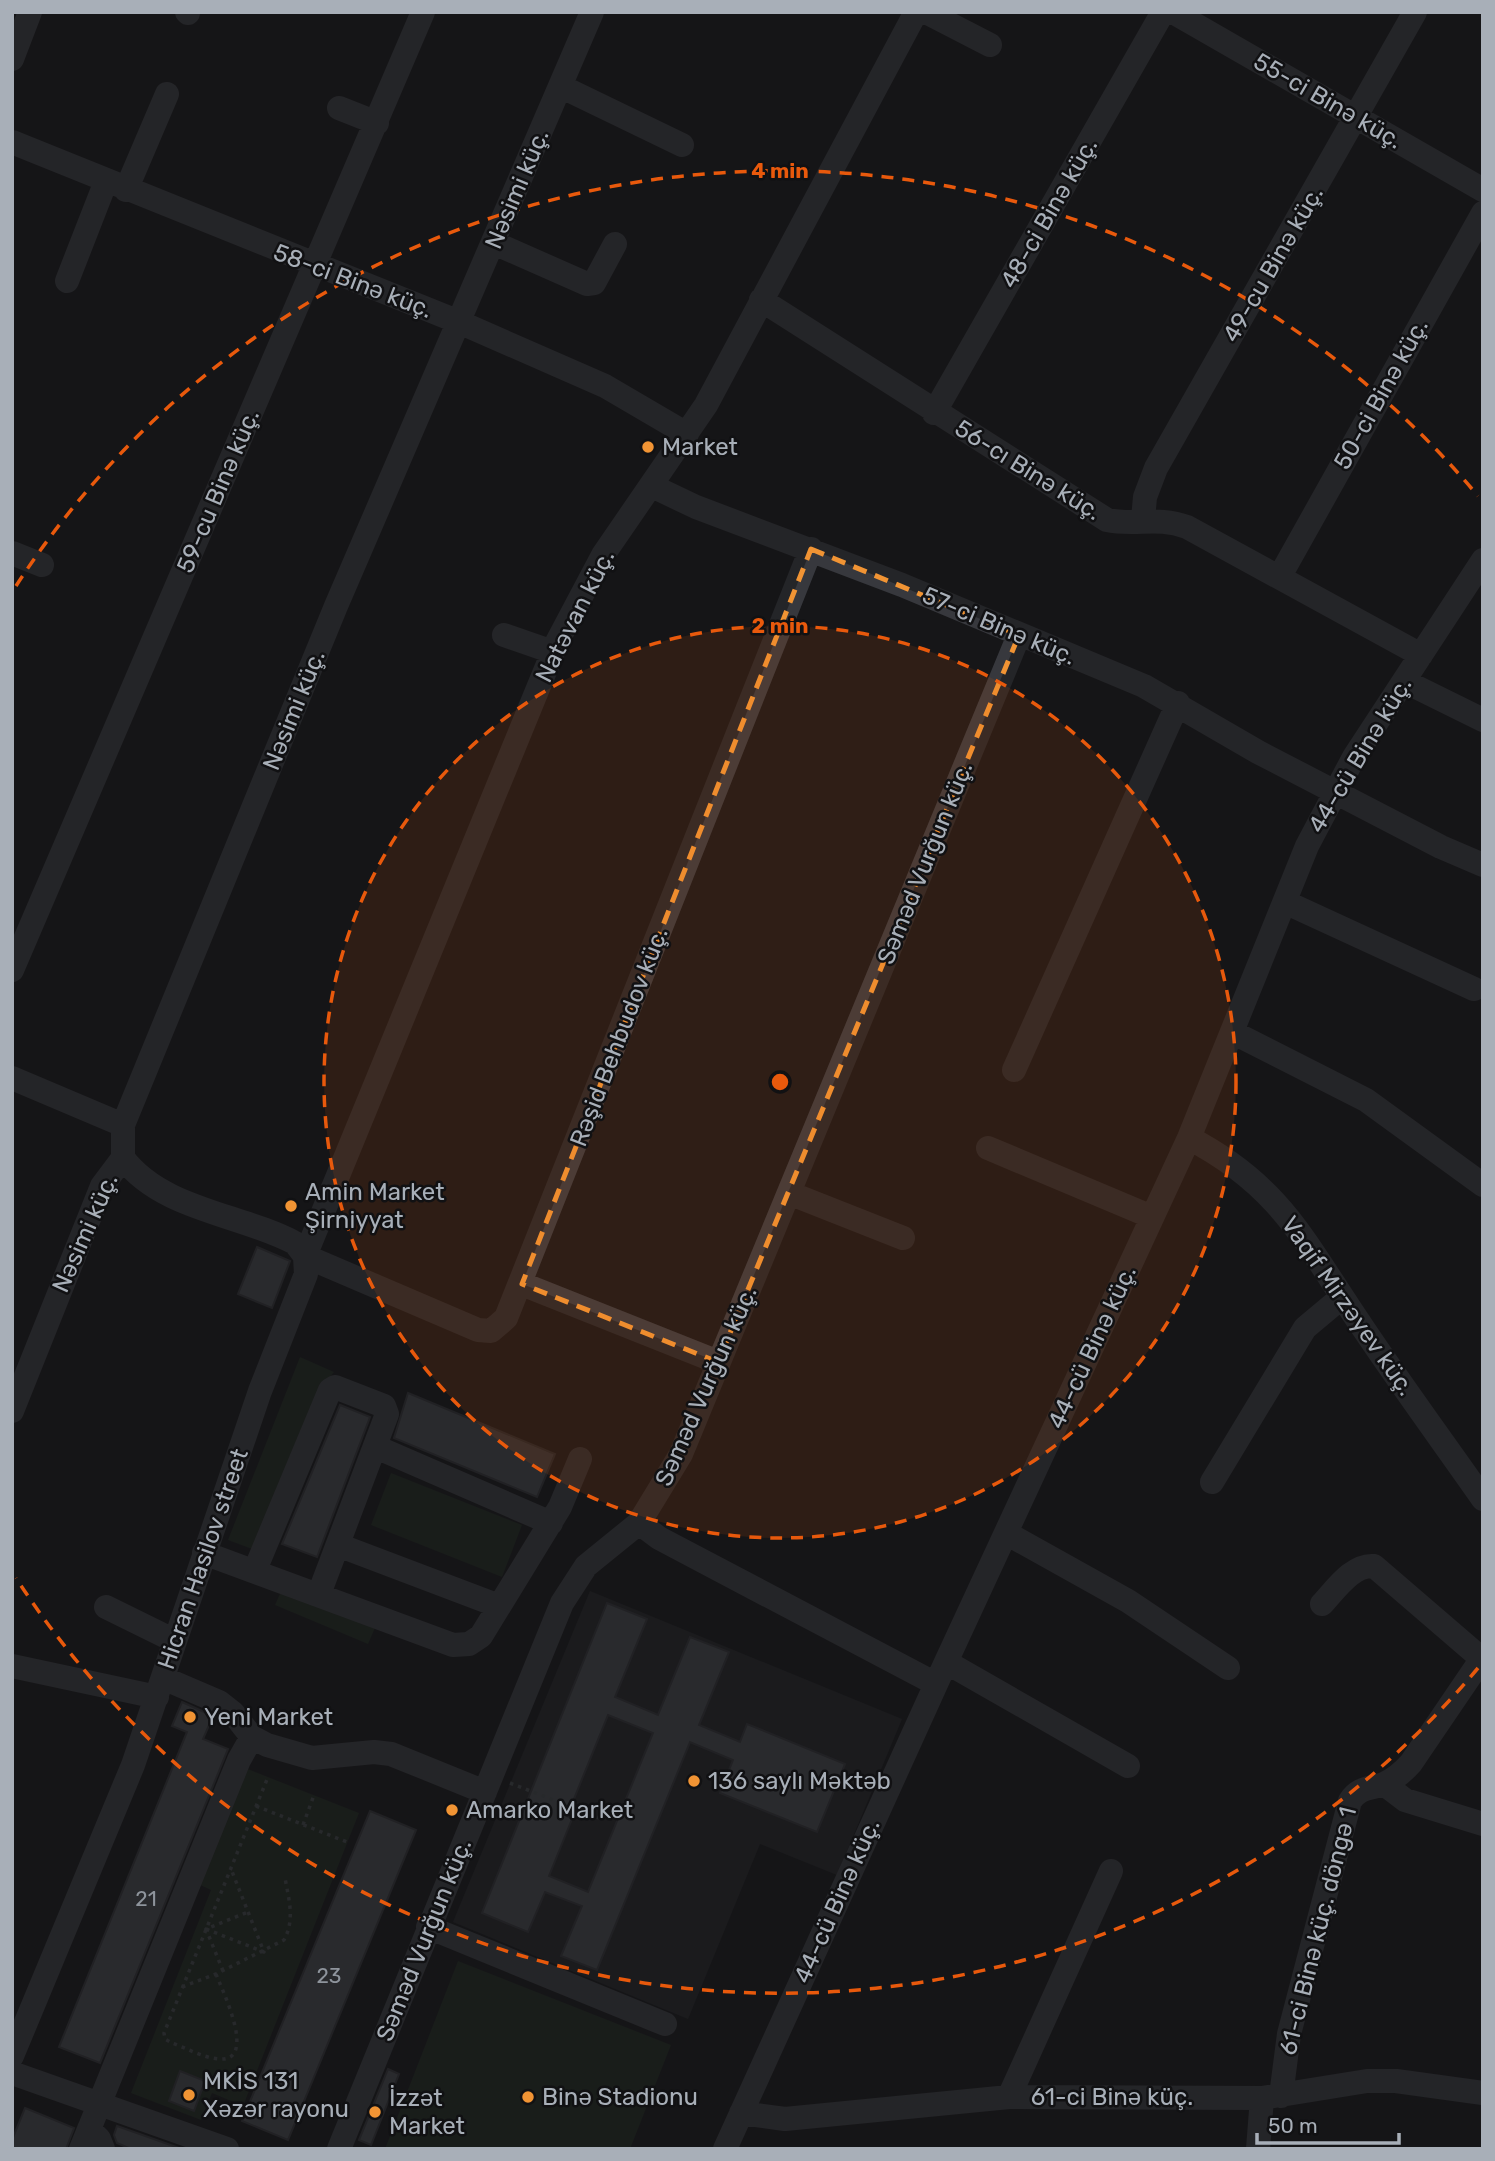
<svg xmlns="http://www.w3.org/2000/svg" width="1495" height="2161" viewBox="0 0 1495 2161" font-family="Rubik,sans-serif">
	<rect width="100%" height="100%" fill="#161618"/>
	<!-- built -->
	<path fill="#222225" d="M590,1591L902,1719L837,1875L760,1844L688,2019L453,1922Z"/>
	<!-- green -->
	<path fill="#1e261e" d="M300,1357L334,1372L322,1387L257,1551L228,1540Z
		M391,1473L522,1525L502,1577L371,1525Z
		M283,1587L377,1623L368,1644L275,1605Z
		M245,1768L359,1813L243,2106L212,2093L201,2120L131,2093L211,1890L198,1884Z
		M458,1961L671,2045L630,2149H385Z"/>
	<!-- building -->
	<path fill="#424448" stroke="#303034" stroke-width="2" fill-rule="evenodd" d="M257,1247L290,1261L272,1308L238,1294Z
		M408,1393L555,1454L537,1497L394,1438Z
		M340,1405L370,1417L317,1557L282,1544Z
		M607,1603L647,1619L615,1697L658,1715L690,1637L729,1652L699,1725L740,1742L747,1724L845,1764L817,1832L720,1793L733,1760L690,1742L597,1970L561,1956L582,1906L545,1892L528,1932L482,1913ZM608,1715L653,1733L588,1892L549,1876L572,1819L567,1816Z
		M182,1702L213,1716L203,1739L228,1749L100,2063L59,2047L187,1732L172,1726Z
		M370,1811L416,1830L288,2140L242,2121Z
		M388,2069L399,2074L371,2145L359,2140Z
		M180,2071L205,2081L194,2111L169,2101Z
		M25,2108L74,2128L66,2149H12V2140Z
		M117,2126L179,2148V2149H131L117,2143L114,2135Z"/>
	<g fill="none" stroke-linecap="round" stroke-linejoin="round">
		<!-- path -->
		<path stroke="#3d4044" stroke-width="3.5" stroke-dasharray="3.5 5" stroke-linecap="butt" d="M510,1783L599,1818
			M256,1806L347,1842
			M303,1825L314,1795
			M206,1929L264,1952L231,1869
			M223,1971L206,1929L248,1912
			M216,1974C222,1990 258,2062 219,2059C204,2058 186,2048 172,2043L165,2039L164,2033L268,1777
			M182,1987L216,1974L284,1940C295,1920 289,1900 285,1878"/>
		<!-- minor -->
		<path stroke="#37383d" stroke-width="24" d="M187,12L188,13
			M926,12L990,45
			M1173,12L1483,190
			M12,59L30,12
			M560,86L682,145
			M339,108L377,123
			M12,142L459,322L605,386L687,434
			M126,190L167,94
			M494,243L587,284L594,283L615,244
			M67,281L106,181
			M761,300L1107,520C1136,526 1157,516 1187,527L1421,655
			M934,413L1163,12
			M652,486L696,507L902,585L1144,686L1258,752L1441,847L1483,865
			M1143,519L1145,497L1156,468L1415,12
			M811,549L506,1318L491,1331L478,1330L305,1256L557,642L603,555L706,405L916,12
			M12,553L42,565
			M1280,576L1483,213
			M504,635L553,652
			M1404,681L1483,720
			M1285,902L1474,989
			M12,970L423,12
			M1234,1033L1366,1100L1483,1185
			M1014,1070L1178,703
			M12,1078L123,1125
			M1189,1138C1283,1187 1306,1245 1363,1328C1402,1386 1443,1442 1483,1499
			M988,1148L1152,1217
			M789,1193L903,1238
			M522,1284L718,1362
			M12,1411L102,1186L123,1158
			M376,1447L551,1523
			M1212,1482L1305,1328L1342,1297
			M639,1523L659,1538L936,1684
			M1006,1533L1128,1601L1228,1668
			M338,1545L499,1606
			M204,1553L453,1645L469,1644L481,1636L560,1507L580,1459
			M255,1570L330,1390L335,1387L384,1406L387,1414L319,1594
			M1322,1604C1336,1589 1353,1564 1374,1566L1482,1659
			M106,1607L175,1641
			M946,1662L1128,1766
			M12,1666L157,1697
			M163,1678L219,1702L233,1713L252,1737L267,1745L312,1758L374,1752L391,1754L485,1792
			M1384,1784L1405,1800L1483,1824
			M428,1927L665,2024
			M12,2056L133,1765L260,1391L306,1274L305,1256L295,1243C241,1214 162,1210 123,1158V1125L336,606L592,12
			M12,2073L227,2149
			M1281,2096L1289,2034L1350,1801C1359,1787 1370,1789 1384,1784C1395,1779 1403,1772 1411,1763L1483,1657
			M1009,2097L1111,1871
			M741,2113L785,2119L1009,2097L1262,2098L1367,2081H1396L1483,2093
			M89,2129L99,2139L103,2149
			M81,2149L239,1760L252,1737
			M339,2149L562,1603L586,1566L639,1523L681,1454L1019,635
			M725,2149L946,1662L1189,1138L1307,846L1354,757L1483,560
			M1258,2149L1262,2098"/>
	</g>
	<!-- marked area -->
	<path d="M0 0H1495V2161H0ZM811,549L1019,635L718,1362L522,1284Z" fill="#161618" fill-opacity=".55" fill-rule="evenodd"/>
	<path fill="none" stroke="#f19434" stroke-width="5" stroke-dasharray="14 9" stroke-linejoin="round" d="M811,549L1019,635L718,1362L522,1284Z"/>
	<!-- distance rings -->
	<circle cx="780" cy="1082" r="456" fill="#e8590c" fill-opacity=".12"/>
	<g fill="none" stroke="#e8590c" stroke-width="3.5" stroke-dasharray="12 9">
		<circle cx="780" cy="1082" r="456"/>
		<path d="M1478 1668A911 911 0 0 1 16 1578M16 586A911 911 0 0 1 1478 496"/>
	</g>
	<!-- markers -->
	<g fill="#f19434" stroke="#111113" stroke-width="2.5">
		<circle cx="648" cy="447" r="7"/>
		<circle cx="291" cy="1206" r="7"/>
		<circle cx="190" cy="1717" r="7"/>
		<circle cx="694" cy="1781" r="7"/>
		<circle cx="452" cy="1810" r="7"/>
		<circle cx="189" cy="2095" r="7"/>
		<circle cx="528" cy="2097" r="7"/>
		<circle cx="375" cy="2112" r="7"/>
	</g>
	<g text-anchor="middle" stroke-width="5" stroke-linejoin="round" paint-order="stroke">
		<!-- number labels -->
		<g font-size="21" fill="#8e949c">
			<text x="146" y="1906">21</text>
			<text x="329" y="1983">23</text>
		</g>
		<!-- street labels -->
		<g font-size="24" fill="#a8afb8" stroke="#111113">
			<text transform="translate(1328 101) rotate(30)" y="8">55-ci Binə küç.</text>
			<text transform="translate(517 189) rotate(-67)" y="8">Nəsimi küç.</text>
			<text transform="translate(1049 213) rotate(-60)" y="8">48-ci Binə küç.</text>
			<text transform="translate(1273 264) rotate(-60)" y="8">49-cu Binə küç.</text>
			<text transform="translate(353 281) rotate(21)" y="8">58-ci Binə küç.</text>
			<text transform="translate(1381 394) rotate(-61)" y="8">50-ci Binə küç.</text>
			<text transform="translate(1028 470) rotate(32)" y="8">56-cı Binə küç.</text>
			<text transform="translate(218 491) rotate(-67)" y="8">59-cu Binə küç.</text>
			<text transform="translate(575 616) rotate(-63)" y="8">Natəvan küç.</text>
			<text transform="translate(999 626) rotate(23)" y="8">57-ci Binə küç.</text>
			<text transform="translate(294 710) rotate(-68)" y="8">Nəsimi küç.</text>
			<text transform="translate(1360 755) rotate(-59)" y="8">44-cü Binə küç.</text>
			<text transform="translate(925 863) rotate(-68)" y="8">Səməd Vurğun küç.</text>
			<text transform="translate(619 1037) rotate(-69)" y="8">Rəşid Behbudov küç.</text>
			<text transform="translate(85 1233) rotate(-66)" y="8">Nəsimi küç.</text>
			<text transform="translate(1348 1306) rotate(55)" y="8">Vaqif Mirzəyev küç.</text>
			<text transform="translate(1092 1347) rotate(-65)" y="8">44-cü Binə küç.</text>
			<text transform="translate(706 1386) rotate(-66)" y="8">Səməd Vurğun küç.</text>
			<text transform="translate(203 1559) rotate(-71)" y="8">Hicran Hasilov street</text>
			<text transform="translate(837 1901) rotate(-66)" y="8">44-cü Binə küç.</text>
			<text transform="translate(1318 1931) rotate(-76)" y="8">61-ci Binə küç. döngə 1</text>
			<text transform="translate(424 1940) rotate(-68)" y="8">Səməd Vurğun küç.</text>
			<text x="1112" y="2105">61-ci Binə küç.</text>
		</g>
		<!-- poi labels -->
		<g font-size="24" fill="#a8afb8" stroke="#111113" text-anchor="start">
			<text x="662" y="455">Market</text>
			<text x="305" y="1200">Amin Market<tspan x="305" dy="28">Şirniyyat</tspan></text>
			<text x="204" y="1725">Yeni Market</text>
			<text x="708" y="1789">136 saylı Məktəb</text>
			<text x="466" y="1818">Amarko Market</text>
			<text x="203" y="2089">MKİS 131<tspan x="203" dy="28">Xəzər rayonu</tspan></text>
			<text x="542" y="2105">Binə Stadionu</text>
			<text x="389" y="2106">İzzət<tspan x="389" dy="28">Market</tspan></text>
		</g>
	</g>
	<circle cx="780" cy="1082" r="10" fill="#e8590c" stroke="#111113" stroke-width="3.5"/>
	<g font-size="21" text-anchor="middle" font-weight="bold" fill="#e8590c" stroke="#111113" stroke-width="5" stroke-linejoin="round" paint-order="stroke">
		<text x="780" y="178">4 min</text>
		<text x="780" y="633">2 min</text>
	</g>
	<!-- border -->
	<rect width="1495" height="2161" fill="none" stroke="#a8afb8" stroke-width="28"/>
	<!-- scale -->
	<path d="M1257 2133v10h142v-10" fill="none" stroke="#a8afb8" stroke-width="3.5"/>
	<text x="1268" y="2133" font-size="21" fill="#a8afb8" stroke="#111113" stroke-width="5" paint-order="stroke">50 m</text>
</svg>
